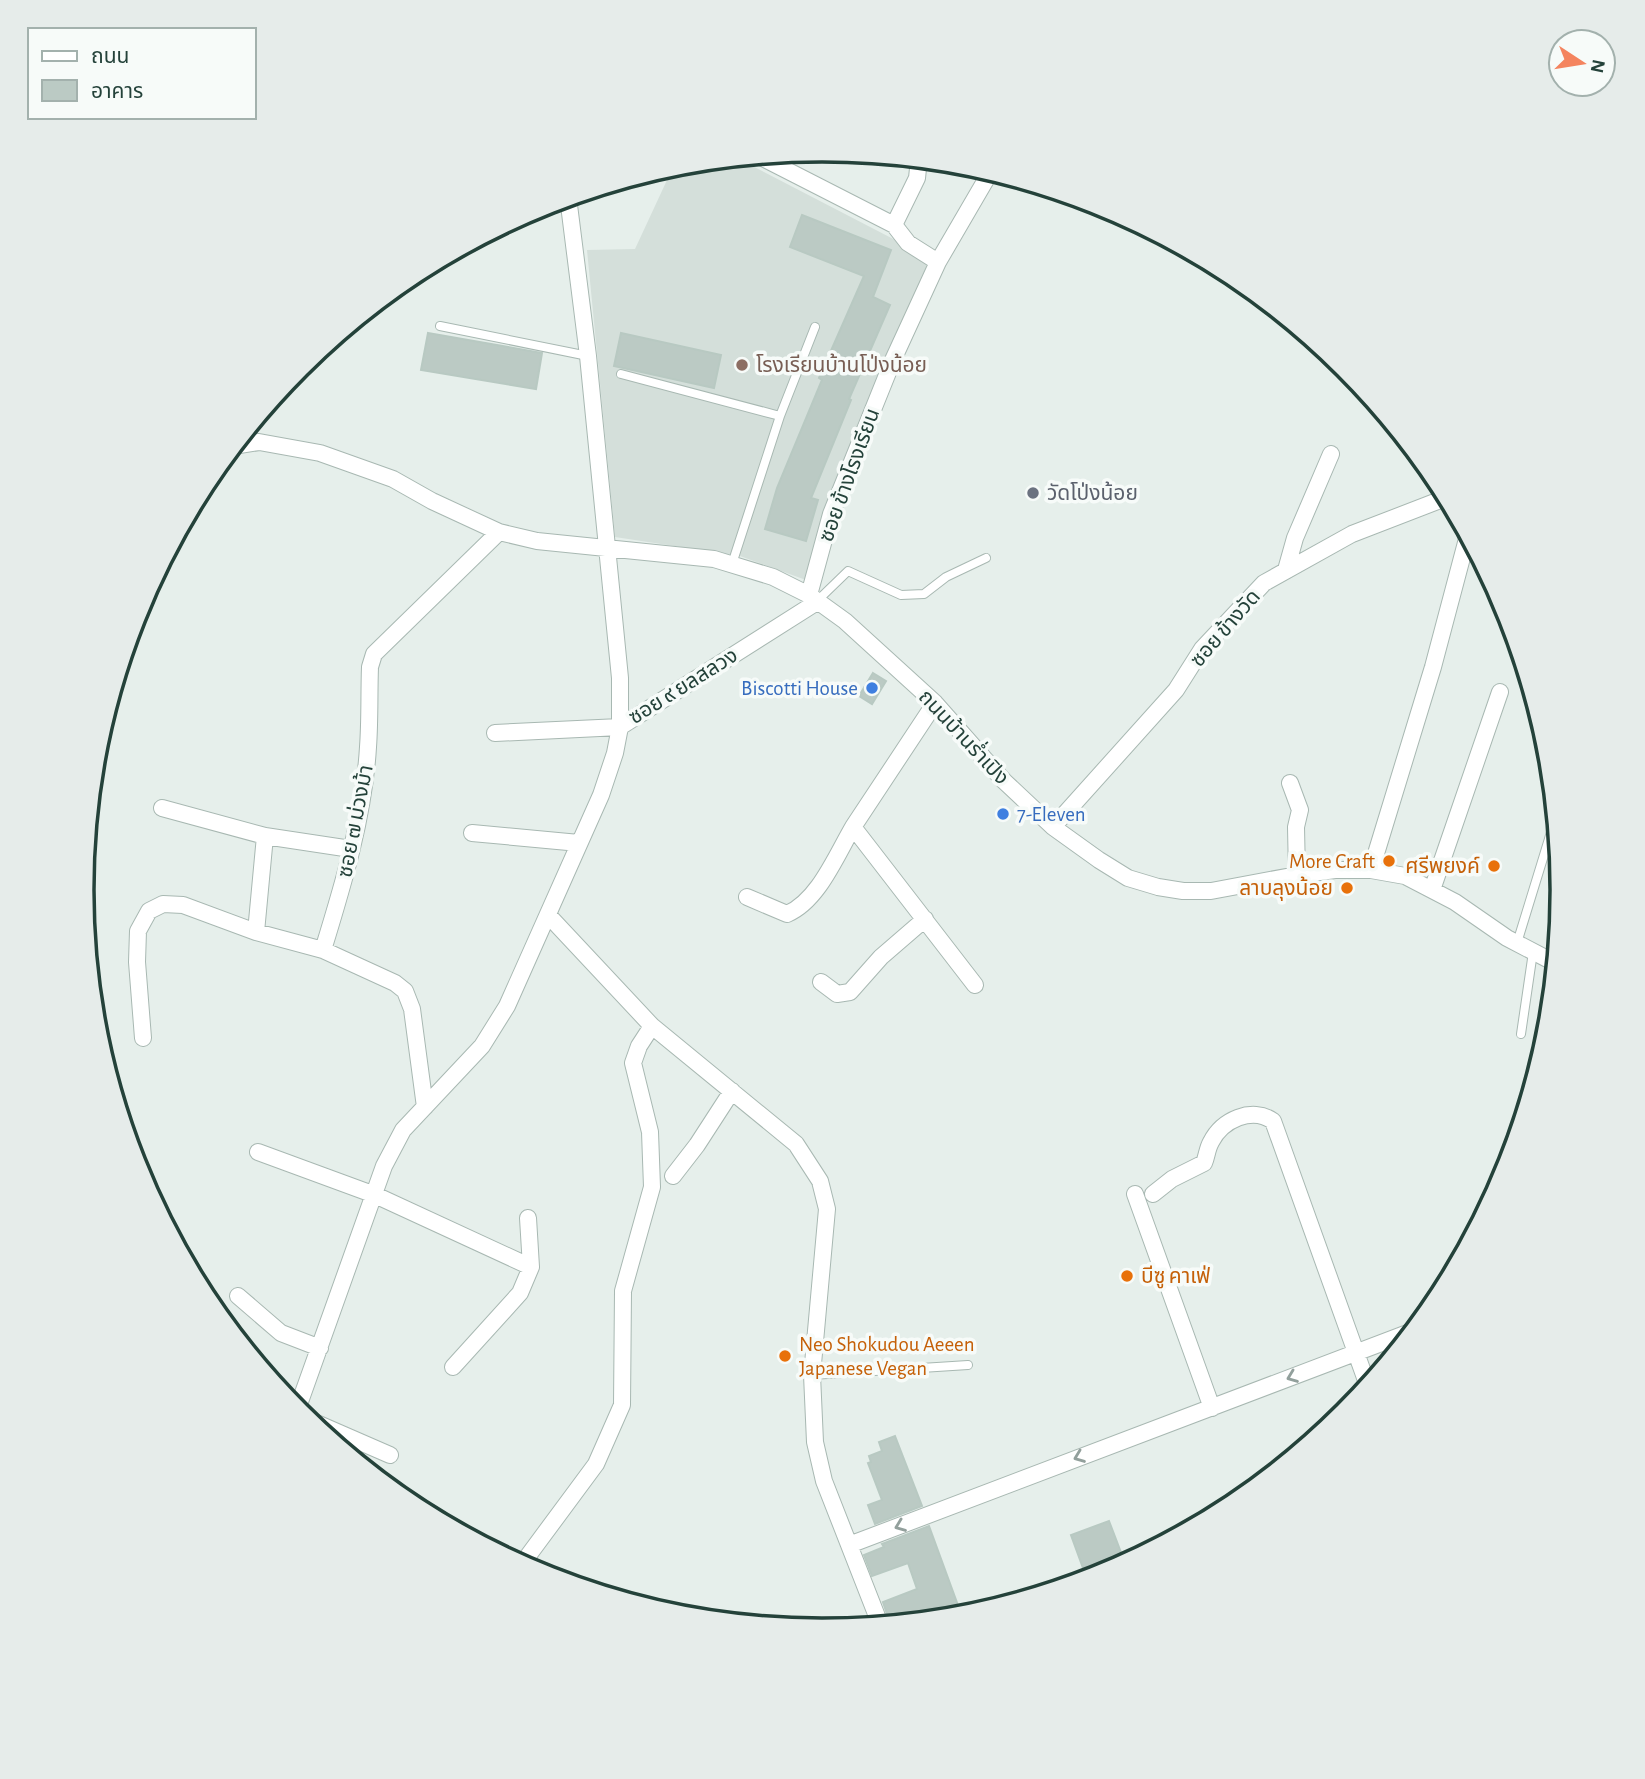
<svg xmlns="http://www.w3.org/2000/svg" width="1645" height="1779" viewBox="0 0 1645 1779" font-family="'Alegreya Sans','Noto Sans Thai',sans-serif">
	<rect width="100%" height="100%" fill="#e6efeb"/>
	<!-- built -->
	<path fill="#d4dfda" d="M737,158L930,258L840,473L806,580L740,556L615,537L587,250L635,249L674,165Z"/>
	<!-- building -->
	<path fill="#bbcac4" stroke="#b8c9c2" stroke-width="2" d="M802,215L891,250L873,297L890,305L849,399L851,400L811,498L818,500L806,541L765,529L777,488L822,380L819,378L864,276L790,247Z
		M428,333L542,353L536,389L421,370Z
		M621,333L721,355L714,388L614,366Z
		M873,673L886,681L872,704L859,696Z
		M895,1436L922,1506L875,1524L868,1505L882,1500L868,1463L871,1462L869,1456L882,1451L879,1442Z
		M1109,1521L1125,1563L1105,1574L1087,1579L1071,1535Z
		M929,1526L960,1611L940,1618L890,1623L883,1602L917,1589L908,1563L872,1576L864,1555L884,1547L882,1544Z"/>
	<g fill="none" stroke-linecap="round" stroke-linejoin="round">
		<defs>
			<path id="lane" d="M440,326L588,356
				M621,374L780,416L732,564
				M780,416L815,327
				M817,601L848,571L901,595L924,594L946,577L986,558
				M1517,943L1556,816
				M1521,1034L1533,952
				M812,1375L968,1365"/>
			<path id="street" d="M759,156L894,225L908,243L938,262
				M894,225L917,178L919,159
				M233,446L259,442L320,453L393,479L432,501L499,532L537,541L714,559L773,577L809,595L845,621L935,703L1004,781L1053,827L1099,860L1128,878L1158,887L1183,891H1211L1297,875L1335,870H1371L1405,876L1455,902L1507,938L1555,963
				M1286,570L1295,538L1331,454
				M809,595L831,514L893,360L938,262L991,171
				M935,703L853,827L975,985
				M495,733L620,727L817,602
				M1290,783L1300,810L1296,827L1297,875
				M162,808L265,836
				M1053,827L1176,690L1202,649L1264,583L1352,534L1448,497
				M472,833L579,843
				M1371,870L1433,667L1468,535
				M1432,890L1500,692
				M747,897L787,914C818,901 836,856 853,827
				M548,915L652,1026L796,1144L820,1181L827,1209L812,1375L815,1442L824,1481L880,1624
				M256,932L265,836L351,849
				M323,950C343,885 364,816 368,747C370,720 369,693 370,667L374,654L499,532
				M821,982L837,994L850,992L881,957L925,919
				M143,1038L137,962L138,931L149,911L163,904L183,905L256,932L323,950L395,983L405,991L412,1009L425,1107
				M258,1152L375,1195L531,1267
				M673,1176L697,1145L732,1091
				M1135,1194L1212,1408
				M1153,1194L1172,1179L1204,1163C1207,1156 1207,1149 1211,1142C1222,1120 1252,1106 1273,1121L1368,1386
				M238,1296L281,1333L320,1348
				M453,1367L520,1293L531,1267L528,1218
				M297,1410L384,1166L403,1130L482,1046L507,1006L601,795L615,753L620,727V678L588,356L568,197
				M305,1418L390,1455
				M849,1545L1413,1331
				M522,1564L596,1464L622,1405L623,1291L652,1187L650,1132L633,1063L639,1046L652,1026"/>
		</defs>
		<!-- lane casing -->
		<use href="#lane" stroke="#a8b8b2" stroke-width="10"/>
		<!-- street casing -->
		<use href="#street" stroke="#a8b8b2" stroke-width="18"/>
		<!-- lane -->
		<use href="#lane" stroke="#fff" stroke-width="8"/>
		<!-- street -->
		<use href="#street" stroke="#fff" stroke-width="16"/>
	</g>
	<!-- one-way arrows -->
	<defs><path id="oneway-chevron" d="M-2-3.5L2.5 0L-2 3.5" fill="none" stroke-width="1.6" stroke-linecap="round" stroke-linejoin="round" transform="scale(1.75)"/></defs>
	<g stroke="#92a09c">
		<use href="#oneway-chevron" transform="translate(1292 1377) rotate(159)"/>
		<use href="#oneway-chevron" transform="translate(1079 1457) rotate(159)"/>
		<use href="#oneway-chevron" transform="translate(900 1526) rotate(159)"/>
	</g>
	<!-- markers -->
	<circle fill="#8d6e63" stroke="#f7fbf9" stroke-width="2.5" cx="742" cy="365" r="7"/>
	<circle fill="#6b7280" stroke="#f7fbf9" stroke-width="2.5" cx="1033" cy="493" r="7"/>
	<g fill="#3f7fe0" stroke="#f7fbf9" stroke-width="2.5">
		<circle cx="872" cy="688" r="7"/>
		<circle cx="1003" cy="814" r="7"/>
	</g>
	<g fill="#e8710a" stroke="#f7fbf9" stroke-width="2.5">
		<circle cx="1389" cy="861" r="7"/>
		<circle cx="1494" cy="866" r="7"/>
		<circle cx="1347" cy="888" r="7"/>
		<circle cx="1127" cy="1276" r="7"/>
		<circle cx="785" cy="1356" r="7"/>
	</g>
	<g text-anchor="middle" stroke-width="7" stroke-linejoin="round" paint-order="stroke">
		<!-- education labels -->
		<g font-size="21" fill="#785e54" stroke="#f7fbf9" text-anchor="start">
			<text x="756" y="372">โรงเรียนบ้านโป่งน้อย</text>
		</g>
		<!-- street labels -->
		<g font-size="21" fill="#24423a" stroke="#f7fbf9">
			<text transform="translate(849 475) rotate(-70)" y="7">ซอย ข้างโรงเรียน</text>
			<text transform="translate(1225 628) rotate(-49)" y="7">ซอย ข้างวัด</text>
			<text transform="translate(683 686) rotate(-32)" y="7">ซอย ๙ ยลสลวง</text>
			<text transform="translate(964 737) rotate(47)" y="7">ถนนบ้านร่ำเปิง</text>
			<text transform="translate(355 821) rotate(-79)" y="7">ซอย ๗ ม่วงม้า</text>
		</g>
		<!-- worship labels -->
		<g font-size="21" fill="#5b616d" stroke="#f7fbf9" text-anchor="start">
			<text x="1047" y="500">วัดโป่งน้อย</text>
		</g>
		<!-- shop labels -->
		<g font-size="21" fill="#366cbe" stroke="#f7fbf9" text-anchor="end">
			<text x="858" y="695">Biscotti House</text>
			<text x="1017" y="821" text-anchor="start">7-Eleven</text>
		</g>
		<!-- food labels -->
		<g font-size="21" fill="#c56008" stroke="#f7fbf9" text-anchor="end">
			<text x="1375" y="868">More Craft</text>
			<text x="1480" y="873">ศรีพยงค์</text>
			<text x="1333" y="895">ลาบลุงน้อย</text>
			<text x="1141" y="1283" text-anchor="start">บีซู คาเฟ่</text>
			<text x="799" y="1351" text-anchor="start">Neo Shokudou Aeeen<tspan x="799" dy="24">Japanese Vegan</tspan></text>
		</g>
	</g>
	<!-- crop -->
	<path d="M0 0H1645V1779H0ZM94 890a728 728 0 1 1 1456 0a728 728 0 1 1-1456 0Z" fill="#e6ecea" fill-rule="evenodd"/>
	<path fill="none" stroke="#24423a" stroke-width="3.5" d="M94 890a728 728 0 1 1 1456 0a728 728 0 1 1-1456 0Z"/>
	<!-- legend -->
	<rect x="28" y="28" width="228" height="91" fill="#f7fbf9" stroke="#a3b1ad" stroke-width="2"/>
	<rect x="42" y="51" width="35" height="10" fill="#ffffff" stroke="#a3b1ad" stroke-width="2"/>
	<text x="91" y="63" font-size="21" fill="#24423a">ถนน</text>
	<rect x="42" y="80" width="35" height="21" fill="#bbcac4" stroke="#a3b1ad" stroke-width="2"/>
	<text x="91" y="98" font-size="21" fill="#24423a">อาคาร</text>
	<!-- north arrow -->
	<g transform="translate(1582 63) rotate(102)"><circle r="33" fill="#f7fbf9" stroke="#a3b1ad" stroke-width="2"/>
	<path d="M0-5L12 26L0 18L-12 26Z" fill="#f4845f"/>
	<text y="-10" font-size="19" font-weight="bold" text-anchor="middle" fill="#24423a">N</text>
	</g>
</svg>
